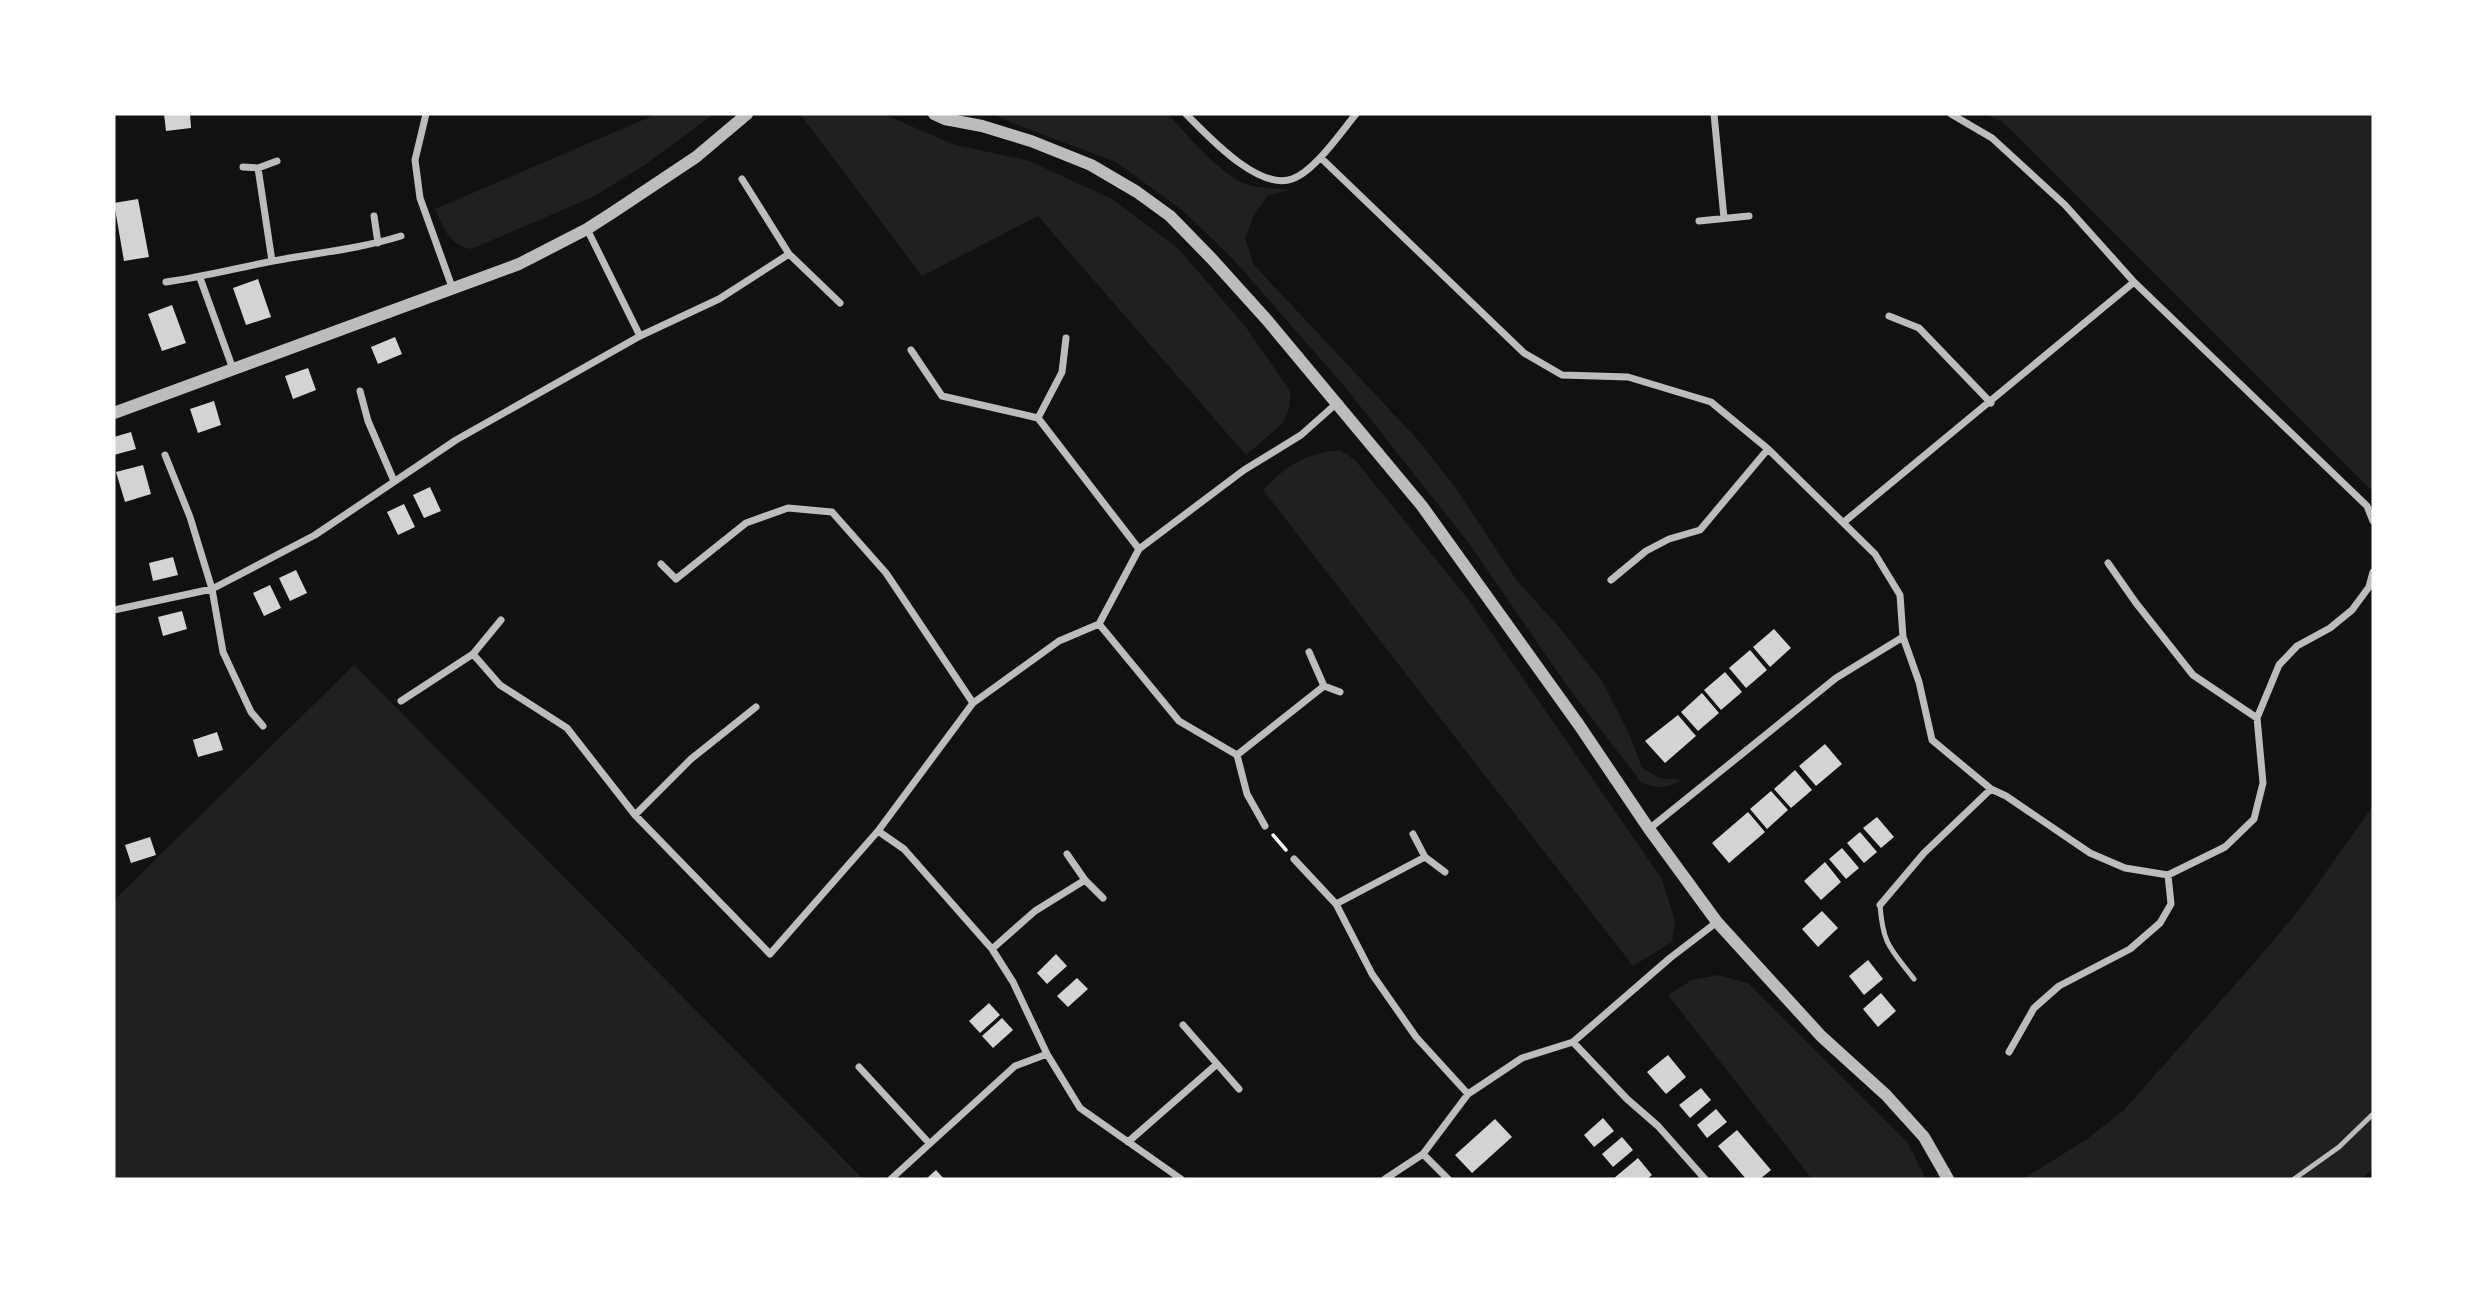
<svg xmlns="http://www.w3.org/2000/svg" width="2487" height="1293" viewBox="0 0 2487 1293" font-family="Ubuntu,sans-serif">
	<rect width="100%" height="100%" fill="#111"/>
	<!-- green -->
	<path fill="#202020" d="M657,114H714L643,166L593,197L471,249C449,245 443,227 435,209Z
		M800,114H883L955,145L1027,160L1112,199L1178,248L1245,326L1290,391V406L1283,423L1246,455L1038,216L922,276Z
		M993,114H1168C1188,136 1211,164 1237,180C1252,189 1274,188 1291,190L1268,195L1254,215L1245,238L1254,265L1417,439L1455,487L1517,581L1559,627L1602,681L1630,736L1642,768L1660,778L1682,780C1666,788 1657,790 1641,782L1568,687L1468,542L1345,387L1234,260L1182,210L1116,162L1012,123Z
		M1984,114H2373V492L2003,122Z
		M1340,450L1355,460L1468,599L1662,879L1675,921L1672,942L1633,966L1263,490C1289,464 1302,455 1340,450Z
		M354,665L863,1179H114V900Z
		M2373,806V1169L2361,1179H2023L2087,1139L2124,1110L2257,960L2302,906Z
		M1718,975L1748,983L1908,1143L1926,1179H1812L1668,995L1692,980Z"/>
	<!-- building -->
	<path fill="#d3d3d3" d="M164,114H190L191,128L166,131Z
		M138,199L149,257L124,261L114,203Z
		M258,279L271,317L246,325L233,288Z
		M172,305L186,343L162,351L148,314Z
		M395,337L402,354L378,364L371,347Z
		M308,368L316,390L293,399L285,376Z
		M214,401L221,425L198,433L190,409Z
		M131,432L136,449L114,455V437Z
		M143,465L151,494L125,502L116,472Z
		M430,487L441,511L424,518L413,495Z
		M404,504L415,527L398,535L387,512Z
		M173,557L178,575L153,581L149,563Z
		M296,570L307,593L290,601L279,578Z
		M270,585L281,608L264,616L253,593Z
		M182,611L187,629L163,636L158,617Z
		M1774,629L1791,648L1770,667L1753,647Z
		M1750,650L1767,670L1746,688L1729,668Z
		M1725,672L1742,692L1721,710L1704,690Z
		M1702,693L1719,713L1698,731L1681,712Z
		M1678,715L1696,736L1665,763L1645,741Z
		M217,732L223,750L198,757L193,740Z
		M1825,744L1842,764L1816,786L1799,766Z
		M1795,770L1812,790L1791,808L1774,789Z
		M1771,791L1788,810L1767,829L1750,809Z
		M1748,812L1765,832L1729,863L1712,843Z
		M1877,817L1894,837L1881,848L1863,828Z
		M1860,832L1877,852L1864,863L1847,843Z
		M150,837L156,855L131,863L125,845Z
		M1842,848L1859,868L1846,879L1829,859Z
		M1825,862L1841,882L1821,900L1804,881Z
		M1822,911L1838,928L1818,947L1802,929Z
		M1056,954L1067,966L1047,984L1037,973Z
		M1868,960L1883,979L1864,995L1849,976Z
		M1077,978L1088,989L1068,1007L1057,996Z
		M1881,993L1896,1011L1878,1027L1863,1009Z
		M989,1003L1000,1015L980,1033L969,1021Z
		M1002,1018L1013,1030L993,1048L982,1036Z
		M1668,1055L1686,1077L1666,1094L1647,1072Z
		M1701,1088L1711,1100L1690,1118L1679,1105Z
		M1716,1109L1727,1122L1707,1138L1697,1125Z
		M1603,1118L1614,1131L1594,1147L1584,1135Z
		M1495,1119L1512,1137L1472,1173L1455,1155Z
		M1737,1130L1771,1170L1760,1179H1746L1718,1146Z
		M1622,1137L1633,1150L1613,1167L1602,1154Z
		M1638,1158L1652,1175L1647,1179H1613Z
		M936,1170L944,1179H926Z"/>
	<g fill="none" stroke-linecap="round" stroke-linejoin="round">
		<!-- path -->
		<path stroke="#f5f5f5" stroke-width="3.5" d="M1273,835L1286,850"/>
		<!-- service -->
		<path stroke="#bcbcbc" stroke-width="5" d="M1880,905C1883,945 1890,948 1914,979
			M2294,1179L2339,1147L2373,1114"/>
		<!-- minor -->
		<path stroke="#bcbcbc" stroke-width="7" d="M426,114L415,160L420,198L452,287
			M1186,114C1207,135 1258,191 1292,179C1314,172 1341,132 1356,114
			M1714,114L1724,218
			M1951,114L1992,138L2065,205L2134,282L2367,506L2373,521
			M1321,158L1524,353L1562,375L1628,377L1711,402L1768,449L1875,554L1900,595L1903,637L1919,682L1932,740L1991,789L2006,796L2090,853L2125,868L2168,875L2225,847L2254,819L2263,783L2257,718L2279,665L2297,646L2330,628L2352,610L2369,587L2373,572
			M243,167L258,168L277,161
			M258,168L272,261
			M742,179L789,254L840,303
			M374,216L378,243
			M1699,221L1749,216
			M587,229L640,336
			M200,278L233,369
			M166,282C203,277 237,268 273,261C315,253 359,249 401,236
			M1889,316L1919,328L1991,403
			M911,350L942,396L1038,418L1139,549
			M360,391L368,421L394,481
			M1038,418L1062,372L1066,338
			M165,455L190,517L212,589L223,652L251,712L263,726
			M1844,522L2134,282
			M2108,563L2136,603L2193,675L2257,718
			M661,564L676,579L746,523L788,508L832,512L886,573L973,703
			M1611,580L1646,551L1669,539L1700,530L1768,449
			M114,610L212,589L315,535L456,440L640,336L719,299L789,254
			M1099,624L1179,721L1237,755L1247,794L1265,826
			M1309,652L1324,686L1340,692
			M473,654L500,685L567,728L635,815L770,954L878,831L973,703L1059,641L1099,624L1139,549L1244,470L1301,435L1337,403
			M401,701L473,654L501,620
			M1237,755L1324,686
			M635,815L691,759L756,707
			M1649,829L1836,678L1903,637
			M878,831L904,849L992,949L1013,982L1047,1054L1080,1108L1181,1179
			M1413,834L1425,857L1445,872
			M1067,854L1085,880L1103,898
			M1294,859L1336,904L1372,974L1416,1037L1468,1094
			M1336,904L1425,857
			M1880,905L1924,853L1991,789
			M992,949L1035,911L1085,880
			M1183,1025L1239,1089
			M1573,1042L1627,1099L1658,1126L1705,1179
			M2009,1052L2034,1008L2059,986L2130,949L2160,923L2171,904L2168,875
			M859,1067L929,1143
			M1128,1142L1217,1064
			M1423,1154L1448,1179
			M891,1179L1015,1066L1047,1054
			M1385,1179L1423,1154L1468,1094L1522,1058L1573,1042L1670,958L1717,922"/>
		<!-- tertiary -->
		<path stroke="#bcbcbc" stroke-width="12" d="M934,114L945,119L982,126L1031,141L1091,165L1137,192L1170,216L1211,258L1267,320L1422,506L1579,725L1649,829L1717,922L1821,1036L1886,1095L1924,1137L1948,1179
			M114,413L519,264L587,229L615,211L696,157L747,114"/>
	</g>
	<!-- border -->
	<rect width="2487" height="1293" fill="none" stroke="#ffffff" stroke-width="231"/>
</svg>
